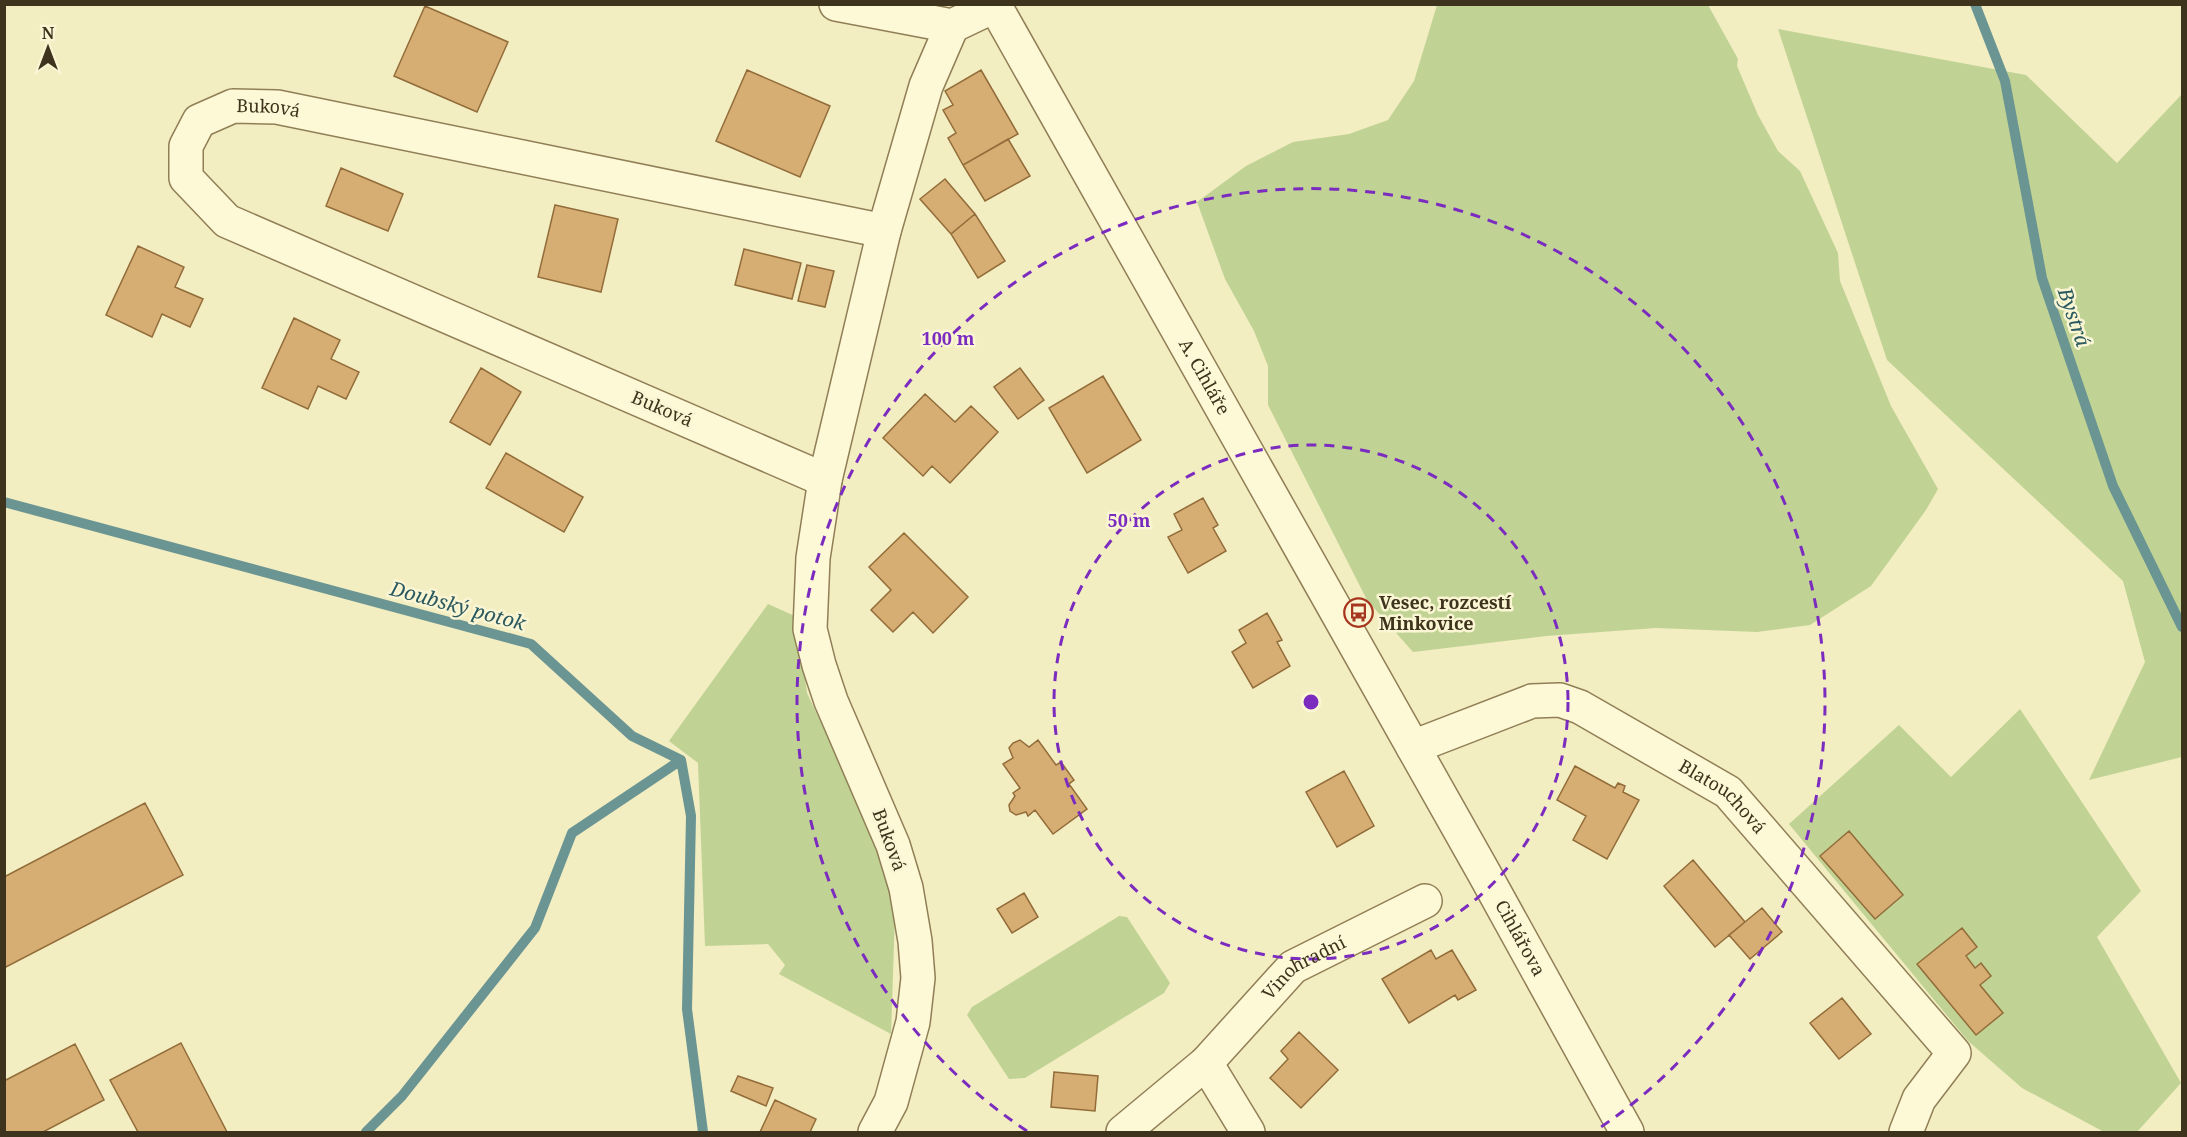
<svg xmlns="http://www.w3.org/2000/svg" width="2187" height="1137" viewBox="0 0 2187 1137" font-family="'Noto Serif',serif">
	<rect width="100%" height="100%" fill="#f3edc2"/>
	<!-- green -->
	<path fill="#c0d394" d="M1437,5H1708L1738,59L1737,66L1758,115L1778,151L1800,171L1838,253L1840,281L1891,406L1938,489L1926,510L1871,586L1810,625L1757,632L1656,628L1546,636L1413,652L1367,600L1268,405V366L1254,331L1225,279L1197,202L1246,166L1293,142L1349,134L1388,120L1414,81Z
		M1778,29L2026,75L2117,163L2182,94V757L2089,780L2145,662L2123,581L1887,360Z
		M768,604L797,617L807,693L874,835L895,914L891,1034L779,974L785,965L768,944L705,946L698,763L669,741Z
		M2020,709L2141,891L2097,937L2181,1083L2137,1132H2104L2022,1088L1968,1041L1789,824L1899,725L1951,777Z
		M1119,916L1127,917L1170,983L1164,993L1025,1078L1009,1079L967,1015L972,1007Z"/>
	<g fill="none" stroke-linecap="round" stroke-linejoin="round">
		<!-- stream -->
		<path stroke="#6a9592" stroke-width="10" d="M1975,4L2005,81L2042,278L2113,486L2182,627
			M4,502L531,644L632,736L681,760L691,816L687,1009L703,1132
			M366,1132L402,1096L535,928L572,833L681,760"/>
	</g>
	<!-- building -->
	<path fill="#d6ae73" stroke="#926c39" stroke-width="1.5" d="M425,6L508,42L477,112L394,76Z
		M747,70L830,106L800,177L716,141Z
		M981,70L1018,134L963,165L948,138L956,133L943,110L953,105L945,91Z
		M1008,139L1030,176L985,201L963,165Z
		M341,168L403,194L388,231L326,206Z
		M945,179L975,214L951,234L920,199Z
		M555,205L618,219L601,292L538,277Z
		M975,214L1005,261L978,278L951,234Z
		M138,246L184,267L175,287L203,299L190,327L162,314L152,337L106,315Z
		M744,249L801,263L792,299L735,285Z
		M807,265L834,271L825,307L798,301Z
		M294,318L340,340L331,359L359,372L346,399L318,386L308,409L262,388Z
		M481,368L521,392L490,445L450,422Z
		M1020,368L1044,400L1018,419L994,387Z
		M1103,376L1141,440L1087,473L1049,408Z
		M925,394L955,422L971,406L998,432L950,483L932,466L923,476L883,438Z
		M506,453L583,497L564,532L486,488Z
		M1203,498L1218,525L1213,528L1226,551L1188,573L1168,537L1182,530L1174,514Z
		M904,533L968,597L933,633L913,612L893,632L871,610L891,590L869,567Z
		M1267,613L1282,640L1277,642L1290,666L1253,688L1232,652L1246,643L1239,630Z
		M1020,740L1029,747L1038,740L1056,765L1061,762L1074,780L1069,784L1087,809L1053,834L1035,810L1028,816L1026,812L1016,815L1010,811L1009,805L1015,796L1013,793L1020,788L1003,764L1013,758L1009,748L1013,743Z
		M1575,766L1615,788L1618,783L1625,786L1623,792L1639,800L1607,859L1573,840L1586,816L1557,800Z
		M1344,771L1374,826L1337,847L1306,792Z
		M145,803L183,875L4,968V877Z
		M1849,831L1903,895L1875,919L1820,856Z
		M1693,860L1745,922L1715,947L1664,886Z
		M1024,893L1038,917L1012,933L997,909Z
		M1762,908L1782,932L1750,959L1729,935Z
		M1962,928L1977,947L1966,956L1975,968L1981,963L1991,976L1980,985L2003,1013L1976,1035L1917,964Z
		M1431,950L1436,959L1452,950L1476,990L1458,1000L1455,995L1409,1023L1382,979Z
		M1842,998L1871,1034L1839,1059L1810,1023Z
		M1299,1032L1338,1070L1301,1108L1270,1078L1288,1059L1281,1051Z
		M181,1043L227,1132H138L110,1080Z
		M75,1044L104,1100L43,1132H4V1081Z
		M1054,1072L1098,1076L1095,1111L1051,1107Z
		M738,1076L773,1088L766,1106L731,1091Z
		M775,1100L816,1119L810,1132H760Z"/>
	<g fill="none" stroke-linecap="round" stroke-linejoin="round">
		<defs>
			<g id="minor">
				<path id="s1" d="M825,480L227,221L186,178V146L199,121L233,106L277,107L884,231"/>
				<path id="s2" d="M1413,747L1532,701L1560,700L1580,707L1728,792L1954,1053L1919,1099L1906,1132"/>
				<path d="M1206,1063L1248,1132"/>
				<path d="M875,1132L891,1102L913,1022L918,978L915,941L906,888L893,845L831,701L819,665L810,629L813,558L825,480L884,231L926,86L952,26"/>
				<path id="s3" d="M1123,1132L1206,1063L1293,967L1425,901"/>
			</g>
			<g id="tertiary">
				<path d="M836,4L952,26L994,6"/>
				<path id="s4" d="M994,4L1484,873L1627,1132"/>
			</g>
		</defs>
		<!-- minor casing -->
		<use href="#minor" stroke="#907f56" stroke-width="36"/>
		<!-- tertiary casing -->
		<use href="#tertiary" stroke="#907f56" stroke-width="36"/>
		<!-- minor -->
		<use href="#minor" stroke="#fdf8d6" stroke-width="33"/>
		<!-- tertiary -->
		<use href="#tertiary" stroke="#fdf8d6" stroke-width="33"/>
	</g>
	<!-- distance rings -->
	<g fill="none" stroke="#7b2cbf" stroke-width="3" stroke-dasharray="10 8">
		<circle cx="1311" cy="702" r="257"/>
		<path d="M1027 1131A514 514 0 1 1 1595 1131"/>
	</g>
	<!-- icons -->
	<defs>
		<symbol id="bus-ring" viewBox="-11 -11 22 22"><circle r="9.5" fill="#faf5d3" stroke="#a7361f" stroke-width="1.5"/><path d="M-5-6H5V4H4V6H2V4H-2V6H-4V4H-5ZM-3.5-4V0h7V-4ZM-3.5 1.2v1.5H-2V1.2ZM2 1.2v1.5H3.5V1.2Z" fill="#a7361f"/></symbol>
	</defs>
	<g fill-rule="evenodd">
		<use href="#bus-ring" x="1342" y="596" width="33" height="33"/>
	</g>
	<g text-anchor="middle" stroke-width="5" stroke-linejoin="round" paint-order="stroke">
		<!-- street labels -->
		<g font-size="18" fill="#3e331c" stroke="#faf5d3">
			<text dy="6" stroke="none"><textPath href="#s1" startOffset="844">Buková</textPath></text>
			<text dy="6" stroke="none"><textPath href="#s4" startOffset="428">A. Cihláře</textPath></text>
			<text transform="translate(662 409) rotate(23)" y="6">Buková</text>
			<text dy="6" stroke="none"><textPath href="#s2" startOffset="346">Blatouchová</textPath></text>
			<text transform="translate(889 840) rotate(70)" y="6">Buková</text>
			<text dy="6" stroke="none"><textPath href="#s4" startOffset="1072">Cihlářova</textPath></text>
			<text dy="6" stroke="none"><textPath href="#s3" startOffset="246">Vinohradní</textPath></text>
		</g>
		<!-- poi labels -->
		<g font-size="18" font-weight="bold" fill="#3e331c" stroke="#faf5d3" text-anchor="start">
			<text x="1379" y="609">Vesec, rozcestí<tspan x="1379" dy="21">Minkovice</tspan></text>
		</g>
		<!-- water labels -->
		<g font-size="20" font-style="italic" fill="#2a595f" stroke="#faf5d3">
			<text transform="translate(2074 317) rotate(71)" y="7">Bystrá</text>
			<text transform="translate(458 606) rotate(15)" y="7">Doubský potok</text>
		</g>
	</g>
	<circle cx="1311" cy="702" r="9" fill="#7b2cbf" stroke="#faf5d3" stroke-width="3"/>
	<g font-size="18" text-anchor="middle" font-weight="bold" fill="#7b2cbf" stroke="#faf5d3" stroke-width="5" stroke-linejoin="round" paint-order="stroke">
		<text x="948" y="345">100 m</text>
		<text x="1129" y="527">50 m</text>
	</g>
	<!-- border -->
	<rect width="2187" height="1137" fill="none" stroke="#3e331c" stroke-width="12"/>
	<!-- north arrow -->
	<g transform="translate(48 48)" stroke="#faf5d3" stroke-width="4.5" paint-order="stroke">
	<path d="M0-4.5L10 22L0 15L-10 22Z" fill="#3e331c"/>
	<text y="-9" font-size="16" font-weight="bold" text-anchor="middle" fill="#3e331c">N</text>
	</g>
</svg>
